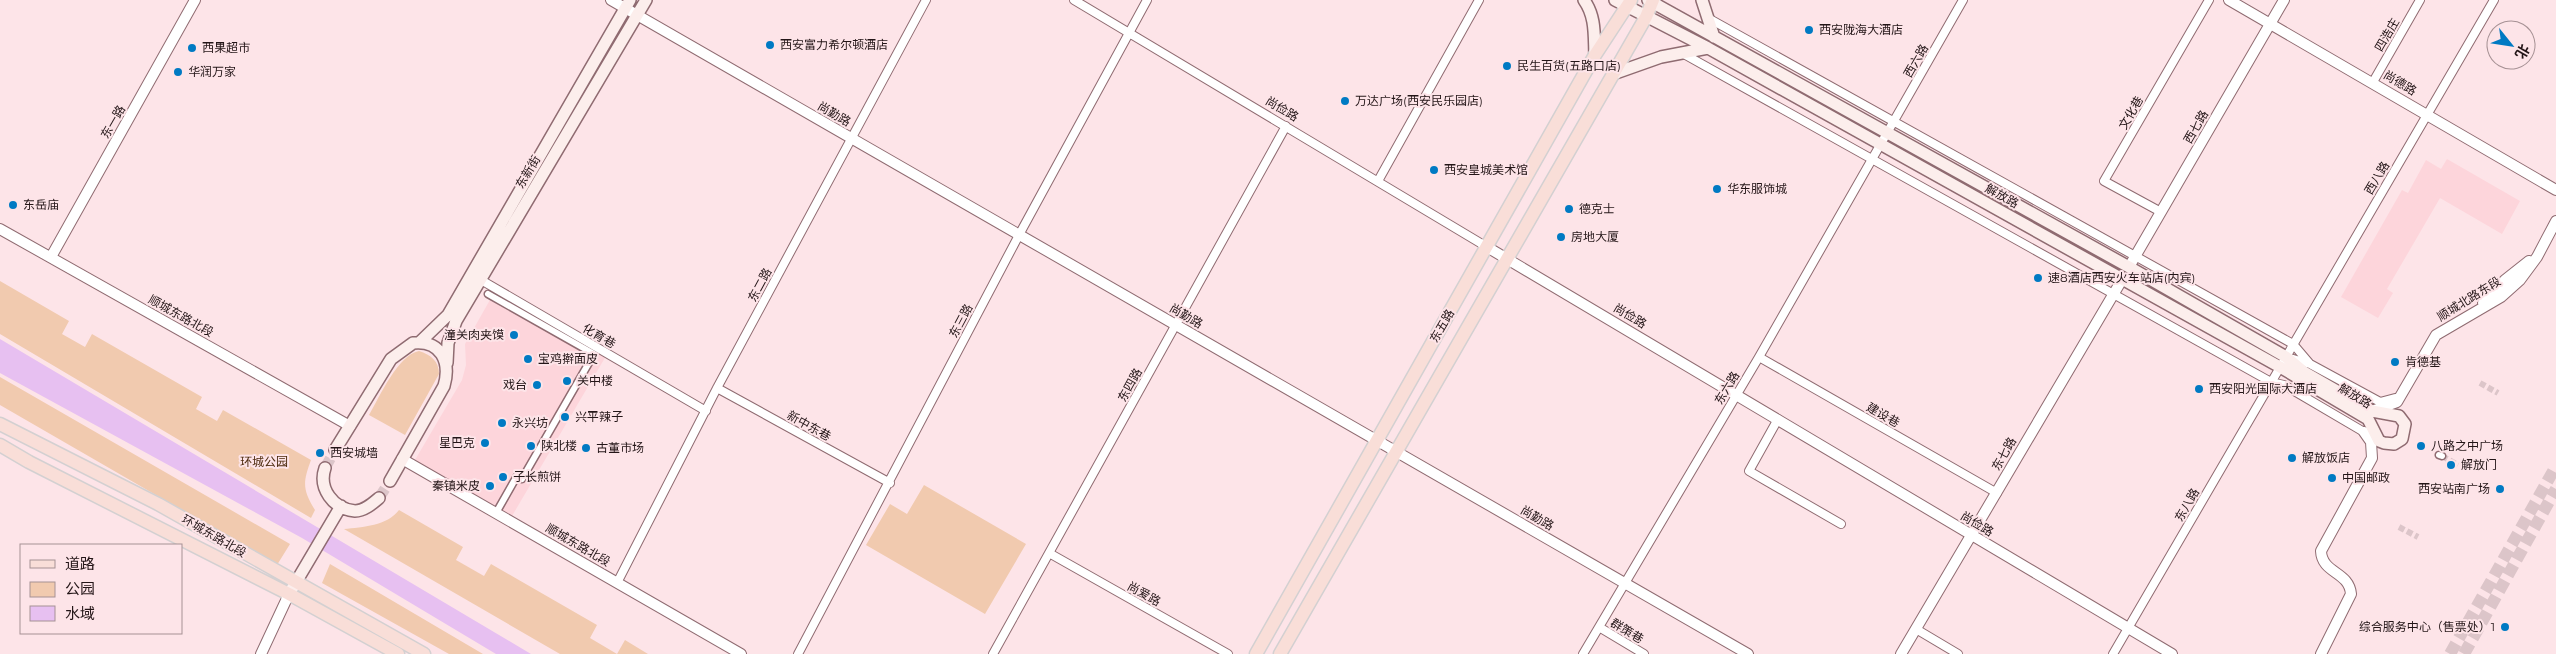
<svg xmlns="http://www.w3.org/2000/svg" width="2556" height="654" viewBox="0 0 2556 654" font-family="Montserrat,'Noto Sans SC',sans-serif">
	<rect width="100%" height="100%" fill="#fde4e8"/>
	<!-- built -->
	<path fill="#fdd5db" d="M2447,159L2520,201L2502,234L2440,198L2387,289L2393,293L2378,318L2341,297L2402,190L2408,193L2426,160L2441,169Z
		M495,291L606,356L512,516L415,460L462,380L466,365L465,344Z"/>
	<!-- green -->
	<path fill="#f1caaf" d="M0,281L69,321L62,334L85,347L92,334L202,397L196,409L217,421L223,410L311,460C303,482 302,489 315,510L311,518L0,334Z
		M419,351C431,355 439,361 439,374L405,435L369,415C380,396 398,355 419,351Z
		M0,377L290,544L277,565L0,405Z
		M924,485L1026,544L985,614L866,545L890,504L907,514Z
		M399,510L463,547L456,560L484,576L491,564L597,625L590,638L617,654L625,640L648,654H560L344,529C363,527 387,526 399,510Z
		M330,564L483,654H449L322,583Z"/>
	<!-- water -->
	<path fill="#e7c0f1" d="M0,339L531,654H496L302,538L0,373Z"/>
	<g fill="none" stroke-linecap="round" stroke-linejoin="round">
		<!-- pedestrian-tunnel -->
		<path stroke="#dcc5c9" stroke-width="6" stroke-dasharray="6 3" stroke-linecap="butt" d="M2480,383L2498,393
			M2442,456L2458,465
			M2399,527L2418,537"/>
		<!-- secondary-tunnel -->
		<path stroke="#dcc5c9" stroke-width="11" stroke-dasharray="11 5.5" stroke-linecap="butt" d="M325,468L335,450
			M379,498L390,481"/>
		<!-- primary-tunnel -->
		<path stroke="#dcc5c9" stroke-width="12" stroke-dasharray="12 6" stroke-linecap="butt" d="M2450,654L2556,466
			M2464,654L2556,489"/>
		<defs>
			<path id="pedestrian" d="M488,294L594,354L522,479L517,476L496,513
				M2439,455L2442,456"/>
			<path id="minor" d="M1074,0L1487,247
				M1708,18L2293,344L2310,364
				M1682,53L2271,382L2284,385L2364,432
				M2373,82L2420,0
				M1378,181L1479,0
				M2161,212L2104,181L2209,0
				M481,280L706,411
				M1759,357L1997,493
				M2290,358L2310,364L2380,402L2395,398
				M717,388L890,483
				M1778,419L1749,471L1841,524
				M1049,553L1228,654
				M617,583L717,388L926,0
				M1599,627L1644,654
				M1916,629L1958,654
				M798,654L1019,235L1147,0
				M993,654L1286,126
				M1583,654L1759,357L1963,0
				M2113,654L2494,0"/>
			<path id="tertiary" d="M611,0L1748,654
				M2229,0L2556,190
				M0,229L350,426
				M1487,247L2172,654
				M51,257L195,0
				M2129,267L2284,0
				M2483,303L2505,280L2529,261
				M2372,411L2397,402L2436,335L2501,297L2520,280L2537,257L2556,221
				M402,459L741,654
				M261,654L289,594
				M1901,654L2123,278
				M2321,654L2351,594C2349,571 2322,574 2321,551L2372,458L2371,442L2364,432"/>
			<path id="secondary" d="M1584,0C1596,17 1594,35 1595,55
				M1615,0L1708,48L2280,367L2368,419L2379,441L2384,443L2394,444L2402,439L2405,424L2399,416L2372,411L2304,372L2286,357L2129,267L1648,0
				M1702,0L1714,37
				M1613,74L1661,57L1708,48
				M420,342L448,315L630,0
				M447,363L448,343L456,321L646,0
				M335,450L391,359L413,343C441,340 451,362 444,386L390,481
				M325,468C318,488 333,509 355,511C364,511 372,504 379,498
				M289,594L341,506"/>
			<path id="primary" d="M0,424L158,504L424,654
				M0,445L29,462L289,594L398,654
				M1256,654L1595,55L1631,0
				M1280,654L1646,17L1653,0"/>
		</defs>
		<!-- pedestrian casing -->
		<use href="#pedestrian" stroke="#8f6b71" stroke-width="9"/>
		<!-- minor casing -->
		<use href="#minor" stroke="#8f6b71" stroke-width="10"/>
		<!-- tertiary casing -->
		<use href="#tertiary" stroke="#8f6b71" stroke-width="12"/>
		<!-- secondary casing -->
		<use href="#secondary" stroke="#8f6b71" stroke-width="14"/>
		<!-- primary casing -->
		<use href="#primary" stroke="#d3d0d1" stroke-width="15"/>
		<!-- pedestrian -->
		<use href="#pedestrian" stroke="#fff" stroke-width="6"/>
		<!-- minor -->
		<use href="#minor" stroke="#fff" stroke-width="8"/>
		<!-- tertiary -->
		<use href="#tertiary" stroke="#fff" stroke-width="10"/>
		<!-- secondary -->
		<use href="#secondary" stroke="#fceeec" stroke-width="11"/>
		<!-- primary -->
		<use href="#primary" stroke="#f9ded8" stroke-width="12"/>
	</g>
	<!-- markers -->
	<g fill="#007ac3" stroke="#fde4e8" stroke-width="2">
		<circle cx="1809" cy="30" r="5"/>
		<circle cx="770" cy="45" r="5"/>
		<circle cx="192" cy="48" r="5"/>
		<circle cx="1507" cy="66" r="5"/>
		<circle cx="178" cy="72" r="5"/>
		<circle cx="1345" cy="101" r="5"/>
		<circle cx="1434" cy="170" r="5"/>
		<circle cx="1717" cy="189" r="5"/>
		<circle cx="13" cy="205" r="5"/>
		<circle cx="1569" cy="209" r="5"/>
		<circle cx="1561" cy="237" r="5"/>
		<circle cx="2038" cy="278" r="5"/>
		<circle cx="514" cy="335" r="5"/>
		<circle cx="528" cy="359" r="5"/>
		<circle cx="2395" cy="362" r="5"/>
		<circle cx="567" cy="381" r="5"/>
		<circle cx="537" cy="385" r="5"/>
		<circle cx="2199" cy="389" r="5"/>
		<circle cx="565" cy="417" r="5"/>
		<circle cx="502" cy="423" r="5"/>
		<circle cx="485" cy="443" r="5"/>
		<circle cx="531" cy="446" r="5"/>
		<circle cx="2421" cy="446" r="5"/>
		<circle cx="586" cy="448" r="5"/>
		<circle cx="320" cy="453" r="5"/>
		<circle cx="2292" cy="458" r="5"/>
		<circle cx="2451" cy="465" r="5"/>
		<circle cx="503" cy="477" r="5"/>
		<circle cx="2332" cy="478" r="5"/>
		<circle cx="490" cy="486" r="5"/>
		<circle cx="2500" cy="489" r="5"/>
		<circle cx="2505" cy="627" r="5"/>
	</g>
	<g text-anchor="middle" stroke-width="4" stroke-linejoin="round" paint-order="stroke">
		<!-- poi labels -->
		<g font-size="12" fill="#231517" stroke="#fde4e8" text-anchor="start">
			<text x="1819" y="34">西安陇海大酒店</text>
			<text x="780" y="49">西安富力希尔顿酒店</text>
			<text x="202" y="52">西果超市</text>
			<text x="1517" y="70">民生百货(五路口店)</text>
			<text x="188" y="76">华润万家</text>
			<text x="1355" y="105">万达广场(西安民乐园店)</text>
			<text x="1444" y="174">西安皇城美术馆</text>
			<text x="1727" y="193">华东服饰城</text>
			<text x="23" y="209">东岳庙</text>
			<text x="1579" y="213">德克士</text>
			<text x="1571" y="241">房地大厦</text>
			<text x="2048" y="282">速8酒店西安火车站店(内宾)</text>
			<text x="504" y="339" text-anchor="end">潼关肉夹馍</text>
			<text x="538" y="363">宝鸡擀面皮</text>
			<text x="2405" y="366">肯德基</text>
			<text x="577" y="385">关中楼</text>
			<text x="527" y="389" text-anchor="end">戏台</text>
			<text x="2209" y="393">西安阳光国际大酒店</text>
			<text x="575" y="421">兴平辣子</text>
			<text x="512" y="427">永兴坊</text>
			<text x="475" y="447" text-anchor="end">星巴克</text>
			<text x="541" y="450">陕北楼</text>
			<text x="2431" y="450">八路之中广场</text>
			<text x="596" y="452">古董市场</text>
			<text x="330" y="457">西安城墙</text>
			<text x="2302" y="462">解放饭店</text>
			<text x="2461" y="469">解放门</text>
			<text x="513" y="481">子长煎饼</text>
			<text x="2342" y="482">中国邮政</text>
			<text x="480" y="490" text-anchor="end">秦镇米皮</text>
			<text x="2490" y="493" text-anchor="end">西安站南广场</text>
			<text x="2495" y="631" text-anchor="end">综合服务中心（售票处）1</text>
		</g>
		<!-- street labels -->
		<g font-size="12" fill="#231517" stroke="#fde4e8">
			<text transform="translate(2387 35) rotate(-60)" y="4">四浩庄</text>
			<text transform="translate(1916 61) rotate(-60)" y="4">西六路</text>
			<text transform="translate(2400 83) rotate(31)" y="4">尚德路</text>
			<text transform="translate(1282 109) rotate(31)" y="4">尚俭路</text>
			<text transform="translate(2131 113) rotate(-60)" y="4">文化巷</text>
			<text transform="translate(834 114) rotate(30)" y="4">尚勤路</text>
			<text transform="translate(113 122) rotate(-60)" y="4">东一路</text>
			<text transform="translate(2196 127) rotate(-60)" y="4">西七路</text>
			<text transform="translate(528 172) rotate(-59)" y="4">东新街</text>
			<text transform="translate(2377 178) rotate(-59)" y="4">西八路</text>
			<text transform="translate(2002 196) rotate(29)" y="4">解放路</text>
			<text transform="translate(760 285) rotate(-62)" y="4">东二路</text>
			<text transform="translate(2469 299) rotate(-32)" y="4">顺城北路东段</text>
			<text transform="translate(181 316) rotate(29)" y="4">顺城东路北段</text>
			<text transform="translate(1186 316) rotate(30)" y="4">尚勤路</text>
			<text transform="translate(1630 316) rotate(31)" y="4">尚俭路</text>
			<text transform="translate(961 321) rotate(-62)" y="4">东三路</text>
			<text transform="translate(1442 326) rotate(-60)" y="4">东五路</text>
			<text transform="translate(599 336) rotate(30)" y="4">化育巷</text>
			<text transform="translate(1130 385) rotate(-61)" y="4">东四路</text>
			<text transform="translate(1727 388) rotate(-59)" y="4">东六路</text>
			<text transform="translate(2355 396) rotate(31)" y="4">解放路</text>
			<text transform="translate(1883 415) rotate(30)" y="4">建设巷</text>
			<text transform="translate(809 426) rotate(29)" y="4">新中东巷</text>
			<text transform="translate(2004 454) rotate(-60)" y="4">东七路</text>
			<text transform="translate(2187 505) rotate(-60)" y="4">东八路</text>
			<text transform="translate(1537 518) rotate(30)" y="4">尚勤路</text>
			<text transform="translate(1977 524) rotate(31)" y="4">尚俭路</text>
			<text transform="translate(214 536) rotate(30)" y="4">环城东路北段</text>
			<text transform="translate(578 545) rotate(30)" y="4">顺城东路北段</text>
			<text transform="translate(1144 594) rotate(29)" y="4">尚爱路</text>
			<text transform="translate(1627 631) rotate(31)" y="4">群策巷</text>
		</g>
		<!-- park labels -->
		<g font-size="12" fill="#4c2a0d" stroke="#fde4e8">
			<text x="264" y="466">环城公园</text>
		</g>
	</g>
	<!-- legend -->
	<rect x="20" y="544" width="162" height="90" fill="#fde4e8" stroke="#a69194"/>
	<rect x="30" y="560" width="25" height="8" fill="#f9ded8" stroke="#a69194"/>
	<text x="65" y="569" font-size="15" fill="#231517">道路</text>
	<rect x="30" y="582" width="25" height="15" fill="#f1caaf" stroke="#a69194"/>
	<text x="65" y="594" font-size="15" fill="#231517">公园</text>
	<rect x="30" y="606" width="25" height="15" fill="#e7c0f1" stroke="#a69194"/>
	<text x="65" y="619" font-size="15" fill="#231517">水域</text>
	<!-- north arrow -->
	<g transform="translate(2511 45) rotate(120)"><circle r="24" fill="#fde4e8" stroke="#a69194"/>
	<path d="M0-4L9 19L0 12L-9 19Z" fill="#007ac3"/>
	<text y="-8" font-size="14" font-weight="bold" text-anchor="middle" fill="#231517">北</text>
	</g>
</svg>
